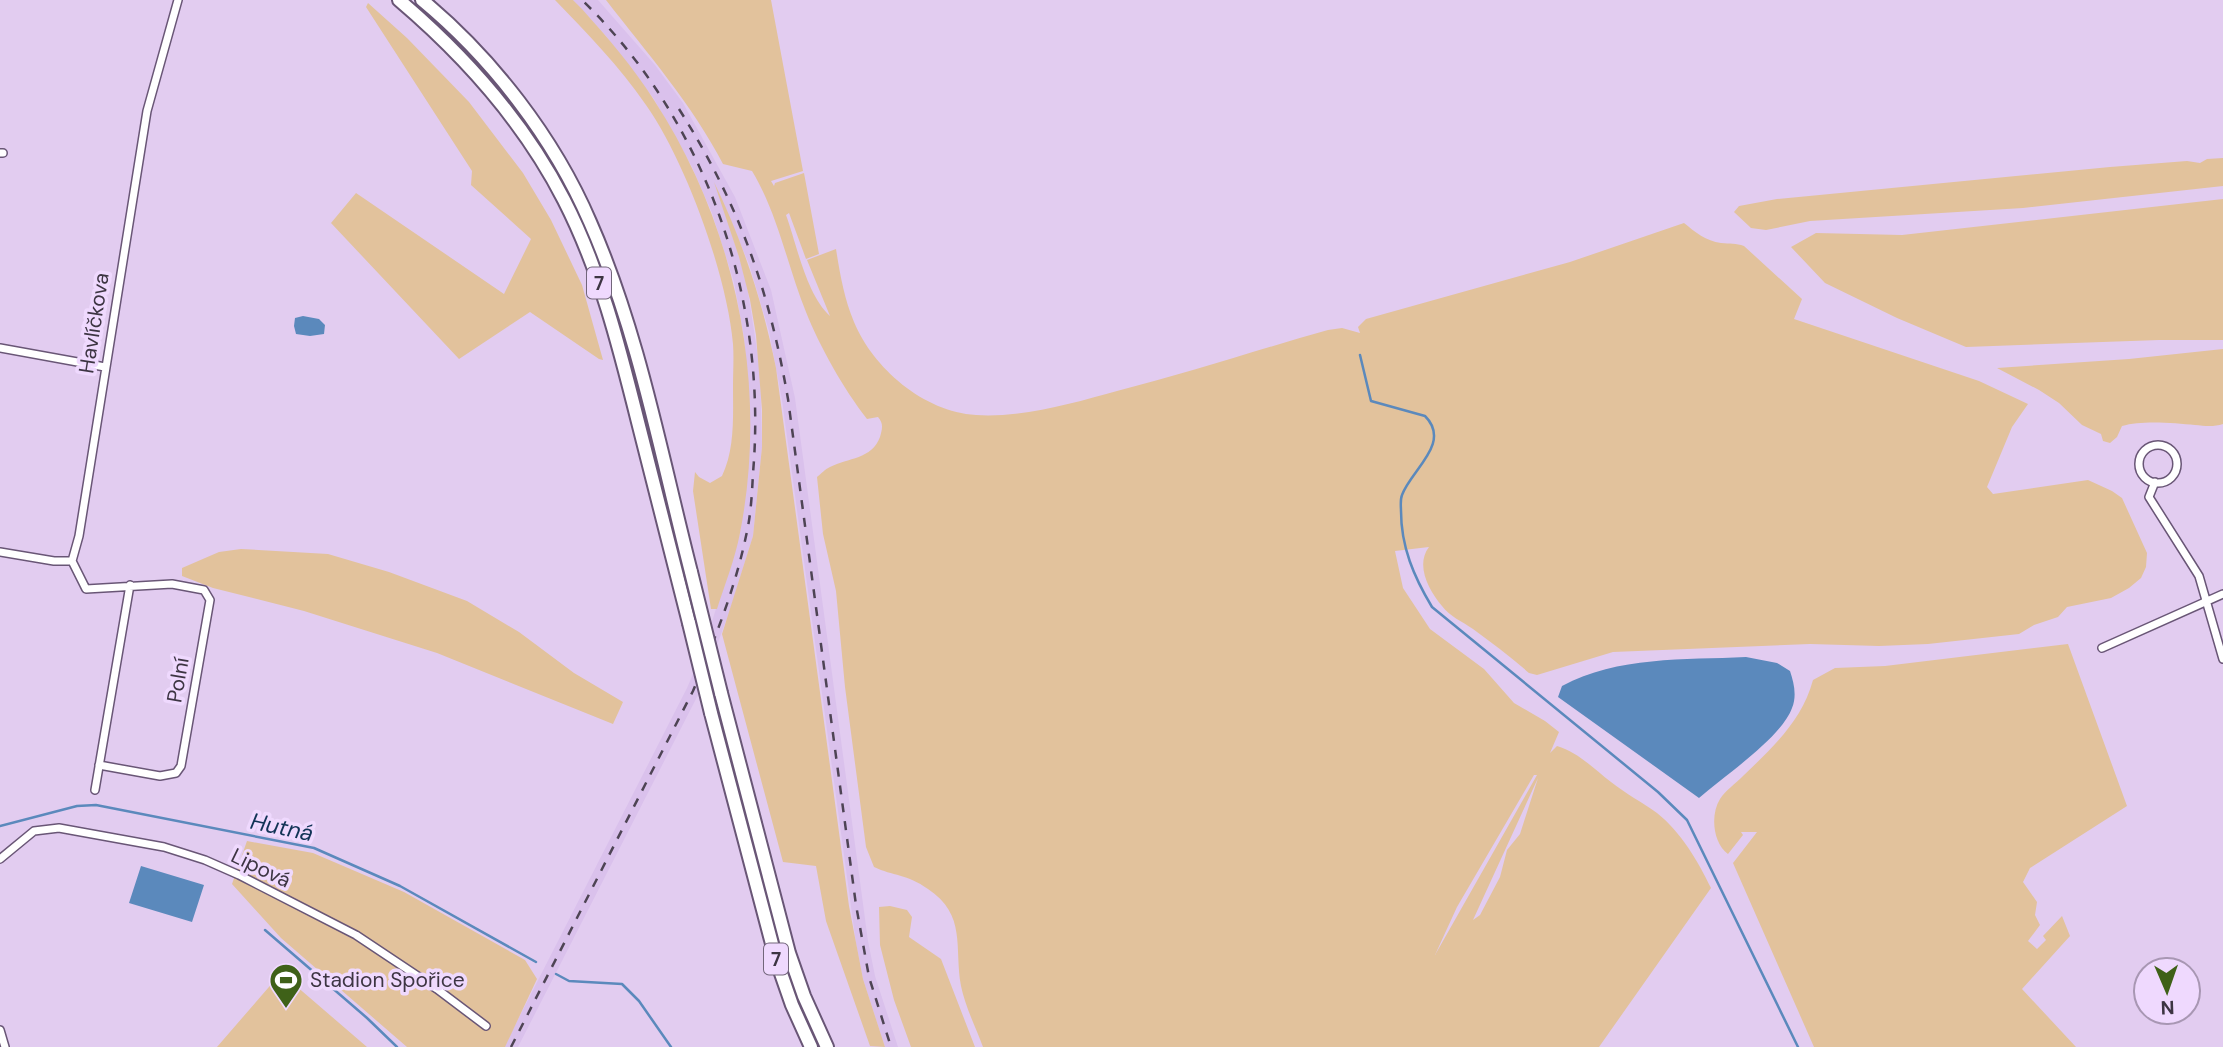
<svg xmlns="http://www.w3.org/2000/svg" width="2223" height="1047" viewBox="0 0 2223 1047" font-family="'DM Sans',sans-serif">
	<rect width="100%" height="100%" fill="#e2ccf0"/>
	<!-- built -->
	<path fill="#dac1ec" d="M573,0H598L655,65L683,103L735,197L771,290L795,398L868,941L875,976L898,1047H885L863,979L856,943L782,400L769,331L749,264L718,191L746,279L760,370L762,447L753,536L729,613L699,693L518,1047H504L687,688L702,653L740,533L749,446L750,411L744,337L734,282L712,213L692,167L654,99L606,36Z"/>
	<!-- green -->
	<path fill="#e2c29c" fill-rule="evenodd" d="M555,0H573L582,9C608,38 633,67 654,100C736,226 769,385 740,533C735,559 725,584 717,609H711L693,491L695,472L699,477L710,483L722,476C735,449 733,416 733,387C733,372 734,358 733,344C727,275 686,162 646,105C620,67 587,33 555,0Z
		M606,0H771L803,171L771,181L774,186L775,183L804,173L819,254L806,259L789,213L786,215C797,245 806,294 830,316L807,260L836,249C840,274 844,298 854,322C873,368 924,412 976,415C1021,418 1074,403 1117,391C1188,373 1257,350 1328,330L1342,328L1360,333L1358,327L1366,319L1570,262L1684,223C1695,232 1706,241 1721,243C1730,244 1736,243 1744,246L1802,299L1794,319L1979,381L2028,404L2012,427L1987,487L1993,494L2088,480L2112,491L2122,498L2147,553L2146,567L2141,578L2129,588L2111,598L2067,607L2058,617L2034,625L2019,634L1928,644L1879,646L1810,644L1613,652L1537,675L1529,673C1511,657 1492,643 1473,629C1463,622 1449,616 1442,606C1429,591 1415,565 1429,547L1395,551L1403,588L1430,629L1484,669L1514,703L1545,721L1559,732L1550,753L1557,746C1578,752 1594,769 1611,782C1626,794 1642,802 1657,813C1681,832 1698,861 1711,888L1599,1047H983C976,1028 965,1006 961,986C954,947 967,915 928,889C907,874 893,876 874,867L866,847L845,687L836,591L823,534L817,477C821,474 825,469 830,467C848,458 872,459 880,437C882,429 884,424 878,417L867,419C843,388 820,347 806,312C787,265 778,214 752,171L723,164C692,104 647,53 606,0ZM1534,775H1537L1435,955L1457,907ZM1538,778L1520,834L1507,850L1500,877L1480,915L1473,920Z
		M368,3L407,38L469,102L523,173L551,220L582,285L603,360L599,359L530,312L459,359L331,223L356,193L504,294L531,239L471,185L472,171L366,7Z
		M2223,158V186L2023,208L1810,221L1766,230L1751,228L1734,212L1739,206L1777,199L2110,167L2187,161L2200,163L2207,159Z
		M714,182C743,242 763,303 776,368L849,906L863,979L885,1047L870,1046L826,921L816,866L783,862L722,634L753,536L762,447V410L756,335L750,300L739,257Z
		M2223,199V340H2159L1966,347L1897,318L1825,283L1791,247L1816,233L1902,235Z
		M2223,349V424C2214,427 2205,426 2195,425C2174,423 2142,420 2122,426L2117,437L2110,443L2103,441L2101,434L2082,425L2059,403L2039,390L1997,368L2129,359Z
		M241,549L328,554L389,572L467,601L519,632L574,673L623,702L613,724L437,653L304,611L213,588L182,576V568L219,552Z
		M2068,644L2127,806L2030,868L2023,882L2037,902L2035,915L2040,925L2028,941L2037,949L2046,940L2043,936L2062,916L2070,936L2022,989L2076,1047H1814L1733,863L1757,832H1741L1743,835L1728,854C1713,843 1710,815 1720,799C1725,791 1736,783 1743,776C1772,748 1802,721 1813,680L1835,668L1885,666Z
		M247,841L313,853L404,892L525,960L537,979L505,1047H407L281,938L232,884Z
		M890,906L907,910L912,917L909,937L941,959L975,1047H911L894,1000L880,945L879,907Z
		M281,973L367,1047H217Z"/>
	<!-- water -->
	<path fill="#5b89bc" d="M303,316L319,319L325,325L324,334L310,336L296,334L294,326L295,318Z
		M1746,657L1777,663L1790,671C1794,683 1797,696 1792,708C1782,737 1723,777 1699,798L1558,697L1562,686C1618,656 1684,660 1746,657Z
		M141,866L204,885L192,922L129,903Z"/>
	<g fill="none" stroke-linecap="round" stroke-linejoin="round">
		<!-- stream -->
		<path stroke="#5b89bc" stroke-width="2.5" d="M1360,355L1371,401L1425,416C1452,443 1411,470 1402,495C1400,500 1401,507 1401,511C1401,547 1414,577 1432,607L1658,792L1687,820L1798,1047
			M0,826L77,806L96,805L314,848L400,886L536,962
			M265,930L367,1018L397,1047
			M556,974L569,981L622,984L639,1001L671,1047"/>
		<defs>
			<path id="street" d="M0,153H3
				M0,348L105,367
				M2139 464a19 19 0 1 1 38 0a19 19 0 1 1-38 0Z
				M2155,482L2149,497L2199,576L2223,659
				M0,552L54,561H72
				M72,561L79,536L147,111L178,0
				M72,561L86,589L172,584L204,590L210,600L181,766L176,773L160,776L99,765
				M2102,648L2223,594
				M95,790L130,585
				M0,859L34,831L59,828L164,847L205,860L239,875L356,935L437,989L486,1026
				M0,1030L5,1047"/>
			<path id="highway" d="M399,0C466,57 524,122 564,200C600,270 619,346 638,422C655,489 672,556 689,623
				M422,0C492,58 554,138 590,222C639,333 661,455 691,572
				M721,693L789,953L804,996L827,1047
				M711,713L776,959L792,1005L811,1047"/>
		</defs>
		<!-- street casing -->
		<use href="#street" stroke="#695676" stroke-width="10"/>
		<!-- highway casing -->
		<use href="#highway" stroke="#695676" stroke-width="16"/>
		<!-- street -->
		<use href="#street" stroke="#fff" stroke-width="7"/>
		<!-- highway -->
		<use href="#highway" stroke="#fff" stroke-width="12"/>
		<!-- rail -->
		<path stroke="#4e4454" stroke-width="2.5" stroke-dasharray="9 9" stroke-linecap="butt" d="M679,109C739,204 769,289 788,399L856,905L869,977L891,1047
			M511,1047L693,691C714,641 735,589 746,536C751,515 752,493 753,473C768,301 707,121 582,0"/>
		<defs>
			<path id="highway-bridge" d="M691,572L721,693
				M689,623L711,713"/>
		</defs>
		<!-- highway-bridge casing -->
		<use href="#highway-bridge" stroke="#695676" stroke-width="16" stroke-linecap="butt"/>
		<!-- highway-bridge -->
		<use href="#highway-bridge" stroke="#fff" stroke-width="12"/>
	</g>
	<!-- icons -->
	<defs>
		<symbol id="stadium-pin" viewBox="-11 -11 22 30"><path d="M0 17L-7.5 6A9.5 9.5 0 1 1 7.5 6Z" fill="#3f6118" stroke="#efd9fe"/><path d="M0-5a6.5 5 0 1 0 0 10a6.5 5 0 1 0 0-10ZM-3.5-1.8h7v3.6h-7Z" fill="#fff"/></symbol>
	</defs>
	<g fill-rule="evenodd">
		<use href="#stadium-pin" x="267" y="961" width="38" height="52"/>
	</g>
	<g text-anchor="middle" stroke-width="7" stroke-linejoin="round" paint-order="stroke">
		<!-- shield labels -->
		<g fill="#efd9fe" stroke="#72667b" stroke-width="2">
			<rect x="587" y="267.5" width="24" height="31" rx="5"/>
			<rect x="764" y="943.5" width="24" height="31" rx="5"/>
		</g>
		<g font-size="19" font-weight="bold" fill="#3d3543">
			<text x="599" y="290">7</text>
			<text x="776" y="966">7</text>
		</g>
		<!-- street labels -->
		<g font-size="21" fill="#3d3543" stroke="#efd9fe">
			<text transform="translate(94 323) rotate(-81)" y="7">Havlíčkova</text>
			<text transform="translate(178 680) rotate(-80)" y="7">Polní</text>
			<text transform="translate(261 868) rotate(26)" y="7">Lipová</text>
		</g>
		<!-- poi labels -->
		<g font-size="21" fill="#3d3543" stroke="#efd9fe" text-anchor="start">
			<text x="310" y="987">Stadion Spořice</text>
		</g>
		<!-- water labels -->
		<g font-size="23" font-style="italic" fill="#113356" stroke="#efd9fe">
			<text transform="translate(282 827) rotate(12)" y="8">Hutná</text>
		</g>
	</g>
	<!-- north arrow -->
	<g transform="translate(2167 991) rotate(178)"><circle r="33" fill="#efd9fe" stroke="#a897b3" stroke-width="2"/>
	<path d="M0-5L12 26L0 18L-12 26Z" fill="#3f6118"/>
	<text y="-10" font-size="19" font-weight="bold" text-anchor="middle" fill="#3d3543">N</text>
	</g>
</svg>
